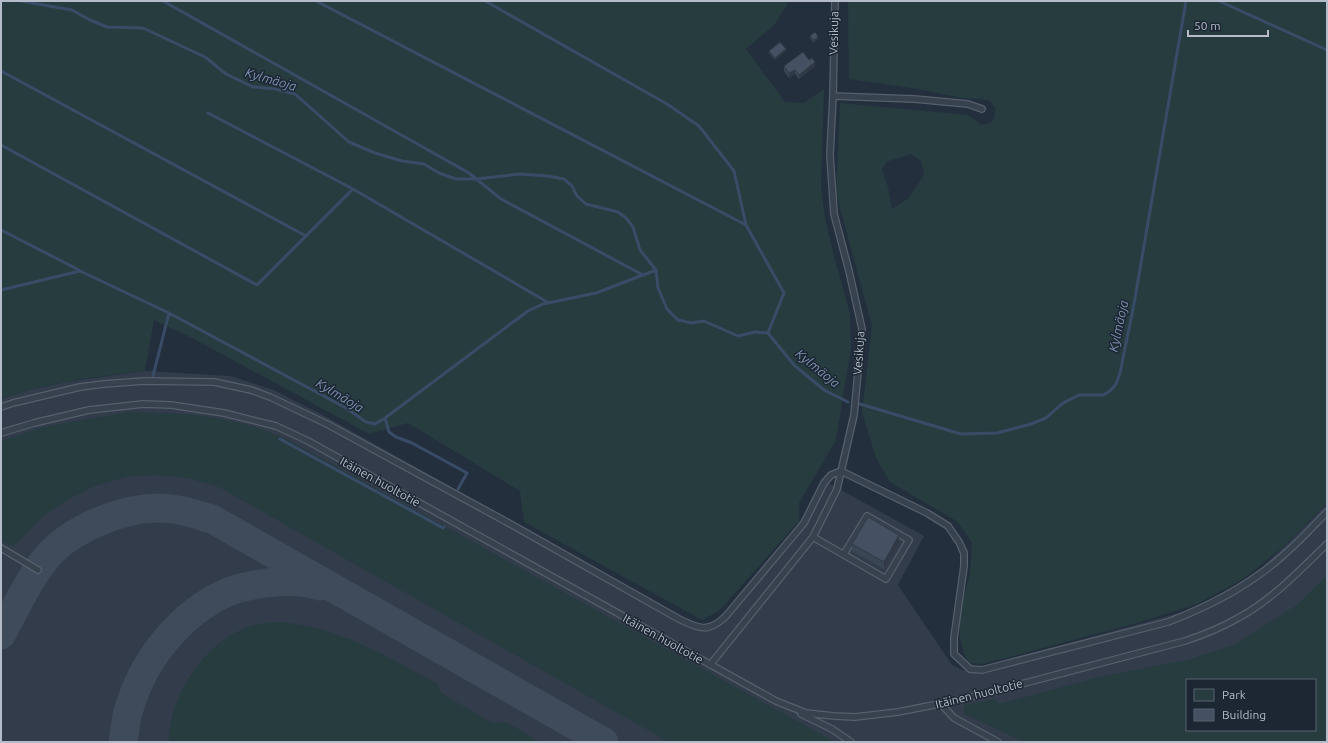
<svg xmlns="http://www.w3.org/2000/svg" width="1328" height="743" viewBox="0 0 1328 743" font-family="Ubuntu,sans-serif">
	<rect width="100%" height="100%" fill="#242f3e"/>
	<!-- airport -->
	<path fill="#323c4b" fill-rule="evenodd" d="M145,371L230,376L274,390L332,420L506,518L696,629L707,631L719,626L808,520L827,482L924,536L898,585L952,665L962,670L967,671L1179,613L1199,606L1234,587L1262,567L1291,540L1327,504V742H1V399L29,390L65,382ZM1187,680H1315V730H1187Z"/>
	<!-- green -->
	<path fill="#263c3f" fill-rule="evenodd" d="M1,1H789L775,24L746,49L785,102L803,103L824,89L821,186L825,218L834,256L850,314L851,348L836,440L799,503V521L719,611L702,620L524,522L520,491L408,423L369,434L194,339L154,320L145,371C96,377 48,382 1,399Z
		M848,1H1327V503L1284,546L1243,579L1197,604L1137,623L983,664L969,663L964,654L960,637V607L970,575L972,543L958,522L890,482L876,458L862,412L872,326L836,193L840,103L968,115L982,125L990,123L995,117V108L990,101L980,99L961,98L918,89L849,79ZM911,154L921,161L924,174L909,198L892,209L888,187L882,170L886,162Z
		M128,412C159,413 196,413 226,420C248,424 270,432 290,441L835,742H669L219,487L188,478L155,475L129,476L95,486L69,499L43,516L14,546L1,541V441L43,427Z
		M1327,575V742H1024L963,713L965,705L994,699L1000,704L1099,677L1187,660L1234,645L1297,605ZM1187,680H1315V730H1187Z
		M279,622C340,627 385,656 438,684L441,693L492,723L506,722L540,742H169C170,692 208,636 258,624C264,623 272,623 279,622Z"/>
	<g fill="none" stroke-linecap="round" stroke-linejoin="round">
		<!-- stream -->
		<path stroke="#394c67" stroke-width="3" d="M21,1L72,10L90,20L107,27L143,28L205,57L226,74L253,87L275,89L295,94L349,142L375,153L402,161L424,164L439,173L456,179H476L520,174L548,176L564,179L572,186L577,196L586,204L618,212L626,218L633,227L640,250L656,270L658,288L667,309L678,320L692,323L704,321L738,336L755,332L768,333L794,365L824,390L848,402
			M163,1L469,173L501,199L643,275
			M316,1L746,225L784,293L768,333
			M485,1L667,104L699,126L734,171L746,225
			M1219,1L1327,50
			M1,71L306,236
			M208,113L353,189
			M1,145L257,285L353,189L549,303
			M1,230L79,270
			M1,290L80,271L169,313L346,408L366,422L375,424L385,418L528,311L543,304L596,293L656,270
			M153,376L169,313
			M860,404L961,434L997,433L1031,424L1046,418L1063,403L1079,395H1103L1110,391L1116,384L1120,373L1134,304L1186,1
			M385,418L389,432L396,437L412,443L467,473L458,489
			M280,439L443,528L444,527"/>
		<!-- taxiway -->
		<path stroke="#3f4a5a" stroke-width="29" d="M1,635C15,610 29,578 47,557C71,529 120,509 156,508C175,507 194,514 212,519L604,742
			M123,742C125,731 125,720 129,709C143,660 180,613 228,592C239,587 253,585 266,583C284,581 303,580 320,586"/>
		<defs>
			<path id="service" d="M833,96L914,99L968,104L982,109
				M1,407L13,403L80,387L104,384L144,381L214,382L251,390L270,397L327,424L505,521L679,619C699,629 709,633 726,616L804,523L824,483L831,475L841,471
				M1,433L34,423L89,410L143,404L171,405L224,413L276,426L308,441L776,701L806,713L834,716L855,717L898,712L964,699L1185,641C1203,635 1221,628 1238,618C1272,600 1299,571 1327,544
				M841,471L927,513L948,526L959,542L964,553V566L954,638V654L970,669L982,670L1168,622C1212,605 1253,584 1288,551C1302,539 1314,525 1327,512
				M813,537L886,579L909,540L867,516L844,554
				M1,548L38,570
				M710,665L813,537L837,489L854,415L862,329L849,271L834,214L830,155L833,96L835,1
				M941,704L954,718L998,742
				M801,714L832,729L851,742"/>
		</defs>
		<!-- service casing -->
		<use href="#service" stroke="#565f6c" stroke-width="8"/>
		<!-- service -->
		<use href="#service" stroke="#38414e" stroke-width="5.5"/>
	</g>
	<!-- wall -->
	<path fill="#3b4654" d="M810,36L818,39L814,43L810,38Z
		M769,51H786L775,60L769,53Z
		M784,66H815L799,79L795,74L789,78L784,71Z
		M899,542L884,569L852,551V544Z"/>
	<!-- shaded-wall -->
	<path fill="#303945" d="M818,37V39L814,43V40Z
		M786,49V51L775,60V58Z
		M815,62V66L799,79V75Z
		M795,70V74L789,78V73Z
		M899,535V542L884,569V562Z"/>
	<!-- building -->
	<path fill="#455162" stroke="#303945" d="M815,32L818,37L814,40L810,36Z
		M780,42L786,49L775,58L769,51Z
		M803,52L809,60L812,58L815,62L799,75L795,70L789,73L784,66Z
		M868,517L899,535L884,562L852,544Z"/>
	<g text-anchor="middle" stroke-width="3" stroke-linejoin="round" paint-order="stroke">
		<!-- street labels -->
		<g font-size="12" fill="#b4bcc9" stroke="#1d2633">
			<text transform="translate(834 33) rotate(-89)" y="4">Vesikuja</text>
			<text transform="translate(859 353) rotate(-86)" y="4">Vesikuja</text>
			<text transform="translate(380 482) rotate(29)" y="4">Itäinen huoltotie</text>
			<text transform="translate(663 639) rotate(29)" y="4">Itäinen huoltotie</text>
			<text transform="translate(979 694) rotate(-14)" y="4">Itäinen huoltotie</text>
		</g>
		<!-- water labels -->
		<g font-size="13" font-style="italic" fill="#7c92b1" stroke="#1d2633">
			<text transform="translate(271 79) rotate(16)" y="5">Kylmäoja</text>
			<text transform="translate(1118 326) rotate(-78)" y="5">Kylmäoja</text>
			<text transform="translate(818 368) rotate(39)" y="5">Kylmäoja</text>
			<text transform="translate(340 395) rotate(31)" y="5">Kylmäoja</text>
		</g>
	</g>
	<!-- border -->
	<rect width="1328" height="743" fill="none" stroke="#b4bcc9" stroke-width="4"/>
	<!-- legend -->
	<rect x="1186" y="679" width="130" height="52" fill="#1d2633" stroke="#59626f"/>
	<rect x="1194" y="689" width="20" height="12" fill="#263c3f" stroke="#59626f"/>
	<text x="1222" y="699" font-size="12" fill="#b4bcc9">Park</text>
	<rect x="1194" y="709" width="20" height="12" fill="#455162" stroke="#59626f"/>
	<text x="1222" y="719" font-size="12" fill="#b4bcc9">Building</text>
	<!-- scale -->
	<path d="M1188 30v6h80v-6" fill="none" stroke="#b4bcc9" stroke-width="2"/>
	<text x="1194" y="30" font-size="12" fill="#b4bcc9" stroke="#1d2633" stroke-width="3" paint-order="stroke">50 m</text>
</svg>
